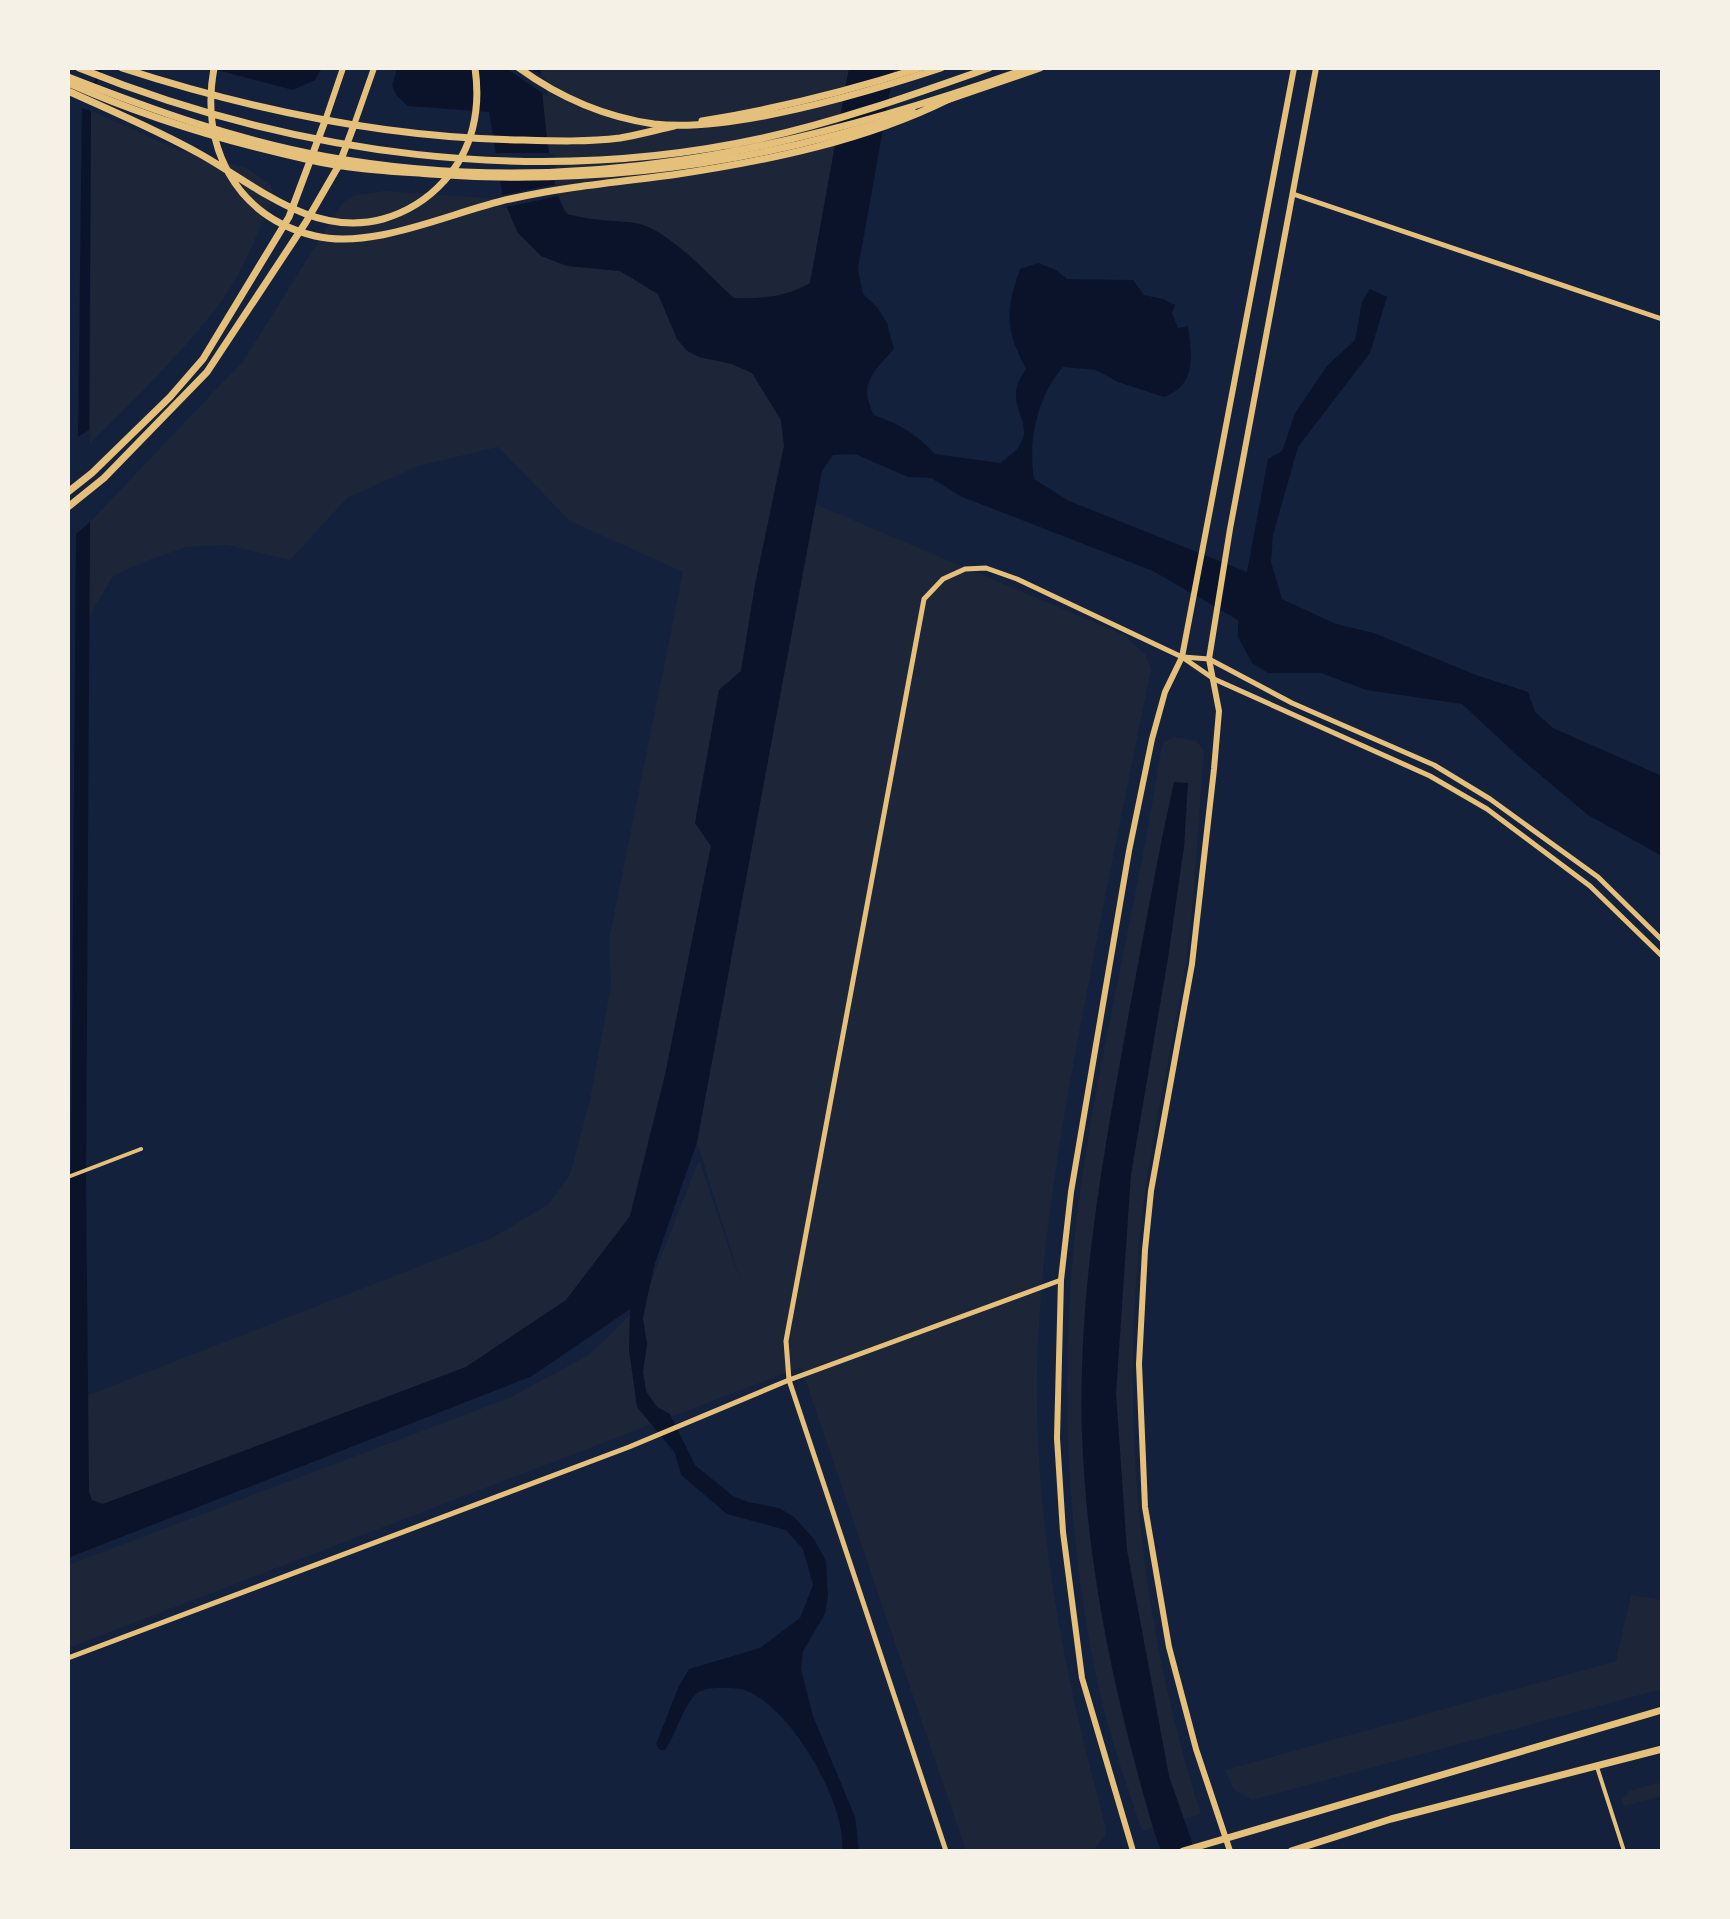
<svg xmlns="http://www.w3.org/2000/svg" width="1730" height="1919" viewBox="0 0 1730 1919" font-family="'IBM Plex Sans',sans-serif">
	<rect width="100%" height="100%" fill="#14213d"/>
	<!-- green -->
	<path fill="#1d2539" d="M540,68H849L810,283C787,297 761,299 734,299L672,243L637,223L606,222L568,214C548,187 544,104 540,68Z
		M91,111L179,150L246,168L270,184L274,197C257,233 242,275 217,307C179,356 134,400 90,443Z
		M384,191L503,199L567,266L620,271L658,294L677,339L699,357L732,364L752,373L781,420L784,446L755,585L741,672L719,690L695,823L711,846L665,1075L630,1216L566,1300L466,1367L68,1517V1403L492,1238L549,1204L570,1175L590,1100L611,986L609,940L683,572L570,521L498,447L418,466L347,498L290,560L227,545L187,547L146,561L113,576L89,616L90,522L244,360L343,202L356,195Z
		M815,504L1124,635L1145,654L1151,669C1126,794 1100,918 1077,1044C1057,1153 1039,1263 1037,1374C1035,1529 1065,1679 1106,1828L1105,1835L1093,1851H966L801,1367L68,1648V1565L509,1398L589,1355L643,1302L699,1160L743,1289L697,1142Z
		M1174,737L1196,741L1204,750C1198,820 1196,891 1186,961C1173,1046 1152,1131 1142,1217C1119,1416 1139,1623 1201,1814L1142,1831C1125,1780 1107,1729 1096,1675C1062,1508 1058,1334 1084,1165C1105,1026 1140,889 1161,750L1164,742Z
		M1631,1595L1662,1600V1689L1252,1800L1234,1790L1225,1770L1616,1661Z
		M1662,1782V1796L1624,1806L1622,1799L1629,1791Z"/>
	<!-- water -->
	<path fill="#0b132b" d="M209,68H322L315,80L293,90Z
		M326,68H540C544,104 548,187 567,214C591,221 612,220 635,223C668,228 709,276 734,298C760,299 787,297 810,283L849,68H894L858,269L863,294L877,307L887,323L894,349C873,373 858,383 874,415C899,424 917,434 935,454L1000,463C1006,458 1015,453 1019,446C1037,421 999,405 1026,369C1005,329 1005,311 1020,269L1038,263L1056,270L1067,279L1133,280L1144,295L1163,299L1175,305L1172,313L1178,328L1188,326C1192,357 1197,384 1164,397L1118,382L1096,370L1063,367C1037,397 1028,440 1034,479L1069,501L1247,572L1268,459L1282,451L1295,413L1327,366L1355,340L1362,302L1370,289L1387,297L1370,353L1298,447L1273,535L1271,562L1282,599L1336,624L1374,633L1476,675L1528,692L1535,712L1553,728L1662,776V856L1588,815L1520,758L1462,704L1366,690L1321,673H1268L1252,663L1238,637V620L1153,571L960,496L931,478L908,477L855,454L833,455L822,471L697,1142L654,1266L643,1318L647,1344L643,1372L646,1391L657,1407L670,1414L695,1465L733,1496L748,1502L779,1508L794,1517L814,1539L826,1561L828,1595L825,1614L803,1651L801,1669L813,1716L855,1817L859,1851H842C847,1804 791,1708 747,1691C740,1688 730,1688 723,1688C715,1688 706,1688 699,1692C685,1700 676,1735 665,1750H660L656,1744L678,1688L689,1669L760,1648L800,1618L813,1585L803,1549L786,1530L727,1514L681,1475L675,1453L637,1407L629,1350L630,1309L532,1376L68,1558V1203L71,1166L76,534L90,522L86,1180L89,1492L92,1500L103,1504L466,1367L566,1300L630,1216L665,1075L711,846L695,823L719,690L741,671L755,585L784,446L781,420L752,373L732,364L699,357L687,351L677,339L658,294L620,271L567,266L541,256L518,233L503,199L489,112L408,106L396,95L392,84Z
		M82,108L91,111L89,430L78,437Z
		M1174,782L1188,783L1184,847L1168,958L1131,1174L1116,1394L1127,1550L1169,1776L1195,1851H1161C1149,1819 1141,1785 1132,1752C1105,1649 1086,1542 1082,1435C1077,1286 1106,1141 1132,996C1146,924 1158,853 1174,782Z"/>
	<!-- pier -->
	<path fill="#14213d" d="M322,68H397L391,90L325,72L324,75L320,74Z
		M506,68H530L545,78L548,97Z
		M492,153H555L557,179H496Z
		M557,184L559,196L502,208L498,196Z"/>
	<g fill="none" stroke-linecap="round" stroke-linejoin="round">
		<!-- stream -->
		<path stroke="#0b132b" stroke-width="3" d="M94,87L101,68"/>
		<!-- minor -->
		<path stroke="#e5c07b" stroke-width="4" d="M68,1177L141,1149
			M1597,1767L1624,1851"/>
		<!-- tertiary -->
		<path stroke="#e5c07b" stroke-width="5" d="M1293,194L1662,319
			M1183,657L1209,659L1292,703L1434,765L1490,799L1598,877L1662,940
			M68,1658L629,1447L789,1380L1061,1280
			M946,1851L789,1380L786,1341L924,599L943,579L965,569L986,568L1017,579L1182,657L1214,679L1430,776L1487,809L1590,886L1662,956"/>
		<!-- secondary -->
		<path stroke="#e5c07b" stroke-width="6" d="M325,121L343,68
			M354,125L374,68
			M1133,1851L1082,1678L1063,1532L1057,1438L1061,1280L1071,1192L1129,851L1152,739L1165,692L1182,657L1294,68
			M1230,1851L1196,1749L1169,1647L1145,1507L1139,1364L1145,1250L1151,1191L1192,964L1214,769L1219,711L1209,659L1230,529L1316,68"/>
		<!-- primary -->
		<path stroke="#e5c07b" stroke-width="7" d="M122,68C251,110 386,138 523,140C555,141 588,142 620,138C638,135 656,130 674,126
			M68,83C145,117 227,142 310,160C349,169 390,171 430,174C595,186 756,164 913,112
			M947,100L1040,68
			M702,121C776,109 848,91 920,68
			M68,492L92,473L170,397L203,359L289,217L325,121
			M68,507L104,478L207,372L306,222L339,165L354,125
			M1183,1851L1662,1710
			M1291,1851L1391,1819L1662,1749"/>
		<!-- trunk -->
		<path stroke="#e5c07b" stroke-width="7" d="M79,68C294,155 535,188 763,138C840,121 915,94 989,68
			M214,68C200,145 234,216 315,236C375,250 451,212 510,199C563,187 617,182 672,175C767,161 865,141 951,98
			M519,68C559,97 605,117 654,124C731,133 865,93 941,68
			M68,77C153,110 238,141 328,157C573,201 799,150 1029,68
			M68,91C112,111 157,130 200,154C257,186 313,238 383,219C407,212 427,200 444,181C473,150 481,109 475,68"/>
	</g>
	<!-- border -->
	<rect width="1730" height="1919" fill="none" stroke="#f6f1e7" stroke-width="140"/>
</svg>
